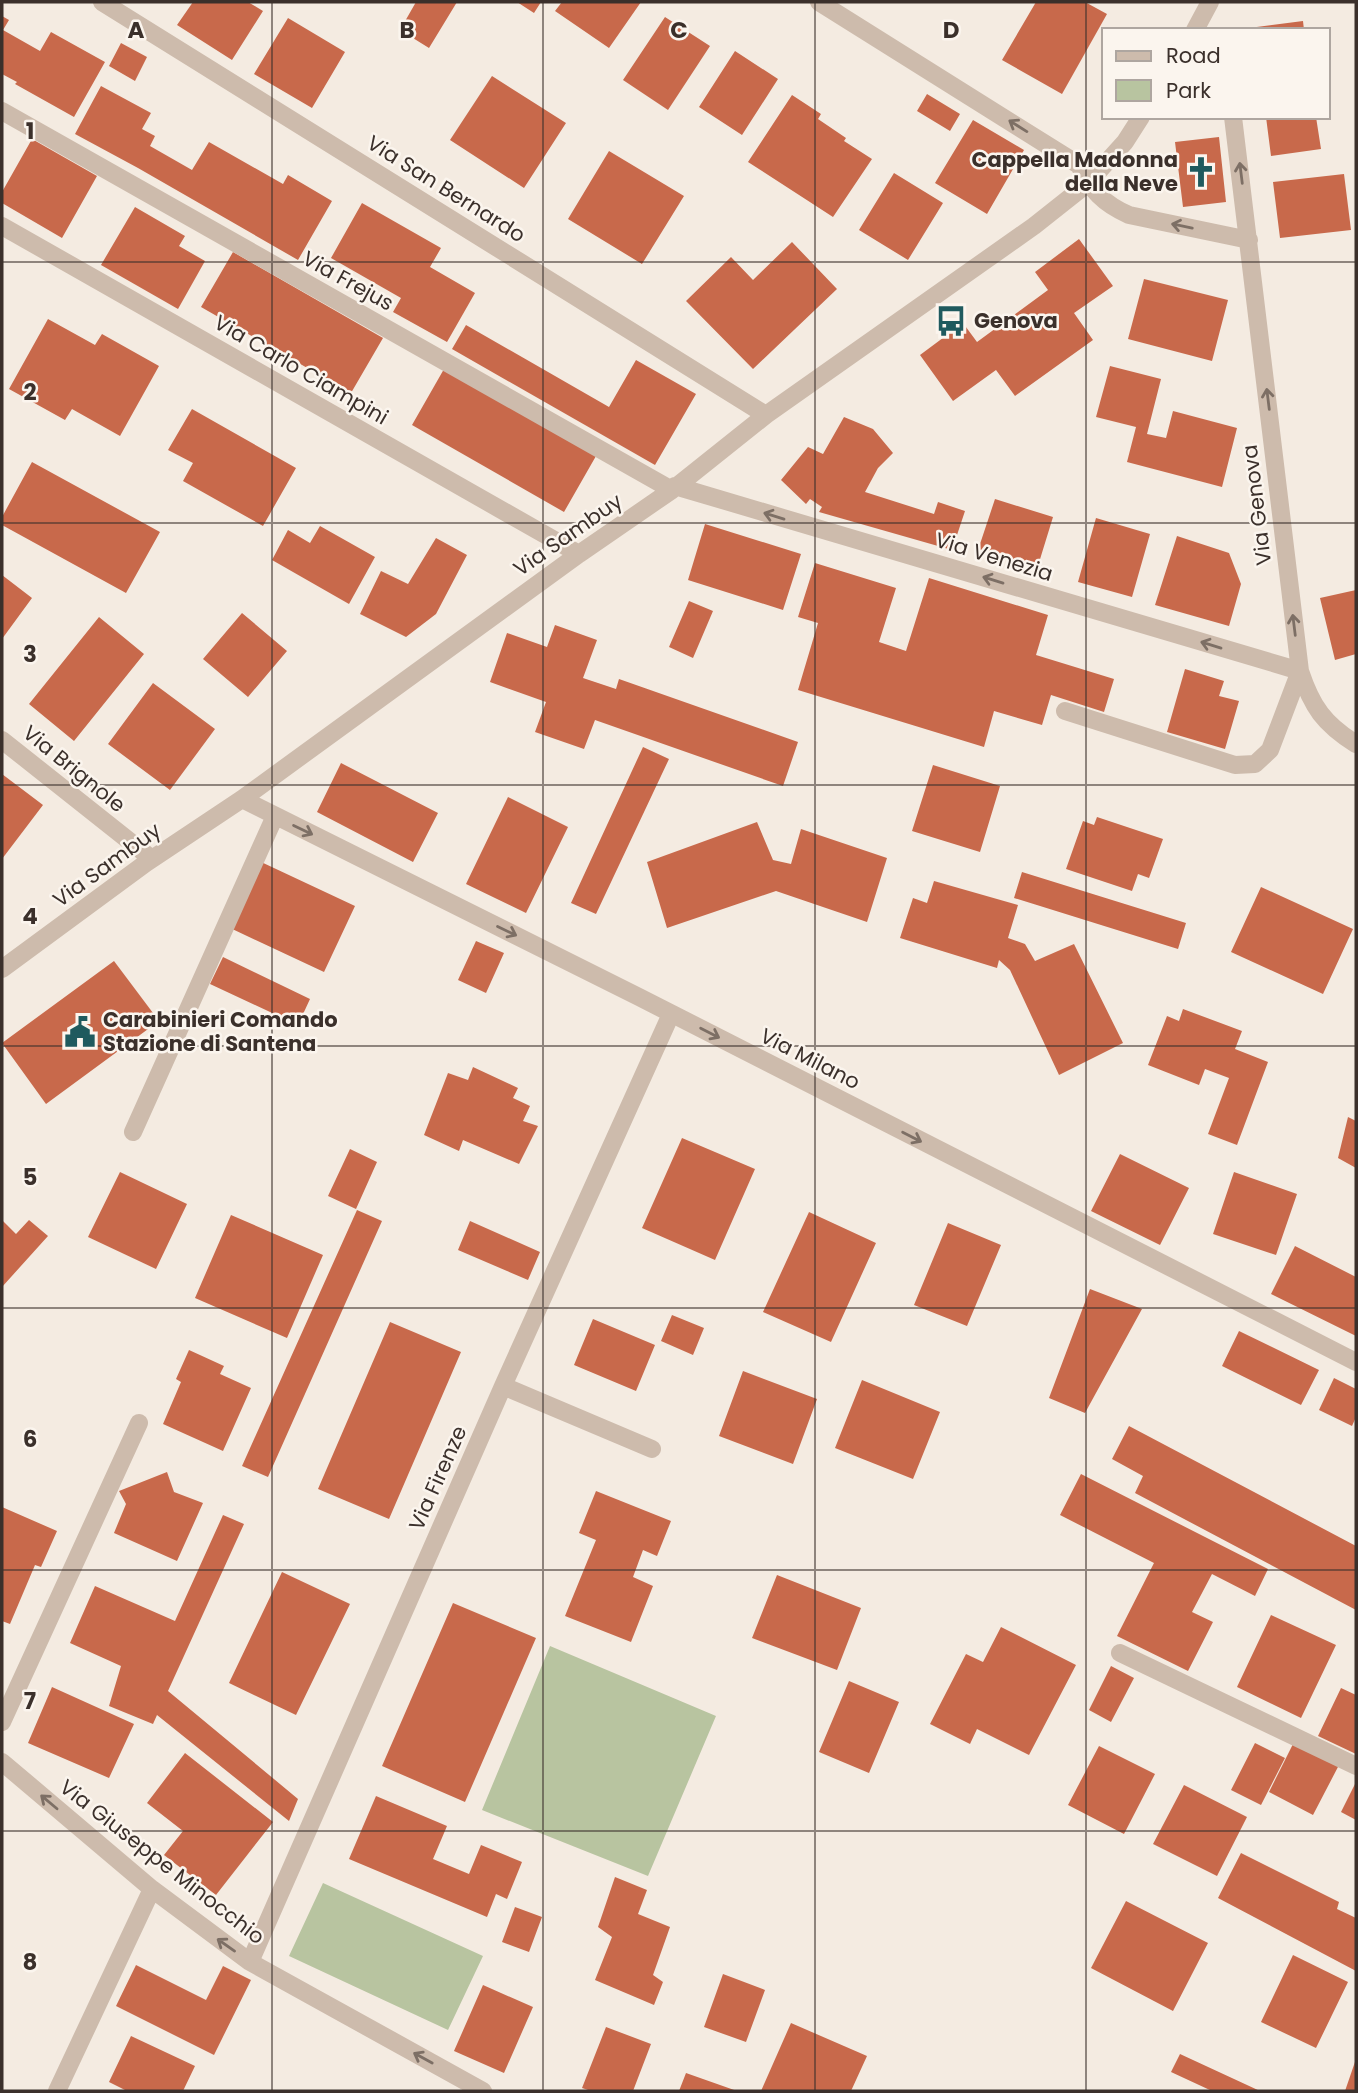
<svg xmlns="http://www.w3.org/2000/svg" width="1358" height="2093" viewBox="0 0 1358 2093" font-family="Poppins,sans-serif">
	<rect width="100%" height="100%" fill="#f4ebe1"/>
	<!-- green -->
	<path fill="#b8c4a0" d="M550,1646L716,1716L648,1876L482,1810Z
		M323,1883L483,1956L448,2030L289,1956Z"/>
	<!-- building -->
	<path fill="#c8694b" d="M193,2H248L263,11L232,60L177,25Z
		M416,2H457L429,48L400,30Z
		M517,2H541L534,13Z
		M562,2H641L609,48L555,11Z
		M1036,2H1085L1107,14L1062,94L1002,60Z
		M2,16L9,20L3,30L40,51L51,32L105,62L74,117L15,84L17,82L2,74Z
		M665,17L710,46L668,110L623,80Z
		M288,18L345,52L312,108L254,74Z
		M1303,21L1304,30H1249V28Z
		M121,43L147,57L135,81L109,66Z
		M735,51L778,79L742,135L699,107Z
		M492,76L566,123L524,188L450,140Z
		M101,86L151,113L142,129L155,136L150,146L192,170L209,142L283,184L288,175L332,201L298,260L138,168L75,134Z
		M927,94L960,114L950,131L917,111Z
		M792,95L821,114L818,119L846,138L844,141L872,159L833,217L748,162Z
		M1266,117H1316L1321,149L1271,156Z
		M973,120L1024,150L987,214L935,183Z
		M1219,137L1226,202L1183,207L1175,142Z
		M32,139L97,176L62,238L2,203V192Z
		M609,151L684,196L642,264L568,219Z
		M894,173L943,203L908,260L859,230Z
		M1344,174L1351,230L1280,238L1273,182Z
		M362,203L441,248L430,267L475,293L447,342L393,312L401,298L331,258Z
		M135,207L185,236L179,246L205,261L178,309L101,265Z
		M1079,239L1113,286L1074,313L1093,340L1015,396L996,370L953,401L920,355L963,323L977,342L1048,290L1035,272Z
		M792,242L837,289L753,369L686,301L731,257L753,280Z
		M233,252L383,338L351,393L201,307Z
		M1144,279L1228,300L1212,361L1128,339Z
		M48,319L95,345L102,334L159,366L120,436L72,409L65,420L9,389Z
		M466,325L609,407L636,360L696,394L655,465L452,349Z
		M1110,366L1161,379L1147,434L1166,438L1173,411L1237,428L1222,487L1127,462L1136,427L1096,417Z
		M444,369L596,456L564,512L412,425Z
		M192,409L296,468L263,526L183,481L193,463L168,450Z
		M844,417L873,429L893,453L878,468L865,492L934,514L938,502L965,511L952,550L819,512L822,507L810,499L806,504L781,480L808,447L823,454Z
		M32,462L160,532L126,593L2,525V517Z
		M995,499L1053,517L1037,569L978,550Z
		M1096,518L1150,534L1132,597L1078,582Z
		M705,524L801,554L783,610L688,580Z
		M320,526L375,557L349,604L272,560L288,530L310,543Z
		M1177,536L1229,553L1241,584L1229,626L1155,605Z
		M436,538L467,555L436,614L406,637L360,614L381,571L408,584Z
		M815,563L896,588L879,642L906,651L929,578L1048,615L1036,655L1114,679L1104,712L1051,695L1042,725L994,711L984,747L798,690L818,623L798,617Z
		M2,575L32,598L2,639Z
		M1356,590V654L1335,660L1320,598Z
		M689,601L713,611L693,658L669,647Z
		M242,613L287,651L248,697L203,659Z
		M99,617L144,654L74,741L29,704Z
		M555,625L597,640L583,678L616,689L619,679L798,742L783,786L595,720L584,749L535,732L546,702L490,682L507,633L547,647Z
		M1185,669L1224,681L1219,696L1239,701L1225,749L1167,732Z
		M153,683L215,729L170,790L108,744Z
		M643,747L669,759L596,914L571,903Z
		M341,763L438,813L413,862L317,812Z
		M933,765L1000,786L980,852L912,831Z
		M2,774L43,805L2,859Z
		M508,797L568,827L526,913L466,884Z
		M1097,817L1163,839L1149,878L1138,874L1132,891L1066,869L1083,821L1094,825Z
		M757,822L773,860L791,864L801,829L887,858L867,922L776,891L667,928L647,862Z
		M259,861L355,906L324,972L228,927Z
		M1022,872L1186,923L1178,949L1014,898Z
		M934,881L1018,905L1008,938L1025,944L1035,961L1074,944L1123,1043L1059,1075L1010,970L999,960L997,968L900,938L913,898L927,903Z
		M1261,887L1353,929L1323,994L1231,952Z
		M476,941L504,953L486,993L458,980Z
		M223,957L310,999L298,1025L210,984Z
		M114,961L159,1021L46,1104L2,1043Z
		M1183,1009L1242,1031L1235,1049L1268,1062L1237,1145L1208,1134L1229,1078L1205,1069L1199,1085L1148,1065L1167,1016L1179,1021Z
		M473,1067L518,1088L513,1098L530,1106L523,1121L538,1126L519,1164L463,1140L459,1151L424,1135L448,1073L468,1080Z
		M1348,1117L1356,1121V1168L1338,1158Z
		M682,1138L755,1169L715,1260L642,1228Z
		M350,1149L377,1162L356,1209L328,1196Z
		M1120,1154L1189,1188L1160,1245L1091,1211Z
		M120,1172L187,1204L156,1269L88,1237Z
		M1234,1172L1297,1194L1276,1255L1213,1234Z
		M357,1210L382,1221L268,1477L242,1466Z
		M809,1212L876,1243L831,1342L763,1312Z
		M231,1215L323,1255L287,1338L195,1298Z
		M2,1220L16,1234L29,1220L48,1236L2,1287Z
		M470,1221L540,1252L528,1280L458,1250Z
		M948,1223L1001,1245L967,1326L914,1305Z
		M1295,1246L1356,1277V1336L1271,1294Z
		M1090,1289L1142,1309L1085,1413L1049,1398Z
		M672,1315L704,1328L693,1355L661,1341Z
		M593,1319L655,1345L636,1391L574,1365Z
		M390,1322L461,1352L389,1519L318,1489Z
		M1239,1331L1319,1370L1301,1405L1222,1366Z
		M189,1350L224,1366L220,1374L251,1388L223,1451L163,1424L181,1382L176,1379Z
		M743,1371L817,1399L793,1464L719,1436Z
		M1334,1378L1356,1389V1417L1352,1426L1319,1410Z
		M862,1380L940,1412L913,1479L835,1448Z
		M1129,1426L1356,1546V1610L1135,1493L1143,1476L1112,1459Z
		M167,1472L174,1492L203,1503L177,1561L114,1533L126,1504L119,1491Z
		M1081,1474L1268,1569L1255,1596L1212,1574L1192,1612L1213,1622L1188,1671L1117,1636L1154,1563L1060,1515Z
		M596,1491L671,1521L657,1556L643,1550L633,1577L653,1586L631,1642L565,1616L596,1540L579,1533Z
		M2,1507L57,1531L41,1567L35,1565L10,1624L2,1621Z
		M223,1515L244,1524L168,1691L298,1799L289,1821L157,1715L153,1724L109,1706L121,1666L70,1643L95,1586L175,1621Z
		M282,1572L350,1604L296,1715L229,1683Z
		M777,1575L861,1608L837,1670L752,1638Z
		M453,1603L536,1638L465,1802L382,1766Z
		M1271,1615L1336,1645L1301,1718L1237,1687Z
		M1001,1627L1076,1665L1029,1755L977,1729L970,1744L930,1724L966,1654L983,1662Z
		M1111,1666L1134,1678L1111,1722L1089,1710Z
		M849,1681L899,1702L869,1773L819,1752Z
		M52,1687L134,1724L109,1778L28,1743Z
		M1341,1688L1356,1695V1754L1318,1736Z
		M1294,1742L1339,1765L1313,1815L1269,1792Z
		M1255,1743L1285,1758L1261,1805L1231,1790Z
		M1099,1746L1155,1774L1124,1834L1068,1805Z
		M185,1753L273,1822L216,1895L164,1855L183,1831L147,1803Z
		M1356,1782V1820L1341,1812Z
		M1184,1785L1247,1817L1217,1876L1153,1844Z
		M376,1796L447,1826L433,1859L469,1874L481,1845L522,1862L507,1899L496,1894L487,1917L349,1859Z
		M1241,1853L1339,1902L1337,1909L1356,1918V1971L1218,1898Z
		M615,1877L647,1890L638,1914L670,1927L653,1975L663,1982L654,2005L595,1980L612,1937L598,1927Z
		M1126,1901L1208,1943L1173,2011L1091,1968Z
		M515,1907L542,1917L529,1952L502,1942Z
		M1293,1955L1348,1982L1316,2048L1261,2022Z
		M136,1965L206,2000L223,1966L251,1980L214,2055L116,2006Z
		M723,1974L765,1990L746,2042L704,2027Z
		M483,1985L533,2007L504,2073L454,2051Z
		M791,2023L867,2056L851,2091H761Z
		M606,2027L651,2044L633,2091H591L582,2088Z
		M131,2036L195,2066L183,2091H127L109,2082Z
		M1180,2054L1260,2091H1212L1171,2072Z
		M1356,2059V2091H1345Z
		M686,2073L737,2091H679Z"/>
	<g fill="none" stroke-linecap="round" stroke-linejoin="round">
		<!-- minor -->
		<path stroke="#cdbbac" stroke-width="18" d="M102,2L766,415
			M819,2L1079,165C1090,190 1104,204 1129,215L1249,240
			M1195,30L1210,2
			M2,111L672,490
			M1233,117L1300,671C1312,707 1324,724 1356,744
			M2,226L579,554
			M675,486L1300,671L1270,750L1255,764L1235,765L1065,711
			M2,740L152,859
			M242,799L639,997L1356,1362
			M2,969L146,863L242,799L579,554L672,490L766,415L1034,226L1087,184L1125,142L1141,117
			M133,1132L275,816
			M503,1386L652,1449
			M1120,1653L1356,1766
			M2,1722L139,1423
			M2,1762L152,1889L250,1962L483,2091
			M250,1962L503,1386L671,1014
			M57,2091L152,1889"/>
	</g>
	<!-- one-way arrows -->
	<defs><path id="oneway-shaft" d="M-6 0H5M1.5-3L5.5 0L1.5 3" fill="none" stroke-width="1.6" stroke-linecap="round" stroke-linejoin="round" transform="scale(1.75)"/></defs>
	<g stroke="#7d6f65">
		<use href="#oneway-shaft" transform="translate(1018 126) rotate(-148)"/>
		<use href="#oneway-shaft" transform="translate(1241 173) rotate(-97)"/>
		<use href="#oneway-shaft" transform="translate(1182 226) rotate(-168)"/>
		<use href="#oneway-shaft" transform="translate(1268 399) rotate(-97)"/>
		<use href="#oneway-shaft" transform="translate(774 516) rotate(-163)"/>
		<use href="#oneway-shaft" transform="translate(993 580) rotate(-163)"/>
		<use href="#oneway-shaft" transform="translate(1294 625) rotate(-97)"/>
		<use href="#oneway-shaft" transform="translate(1211 645) rotate(-163)"/>
		<use href="#oneway-shaft" transform="translate(303 830) rotate(26)"/>
		<use href="#oneway-shaft" transform="translate(507 931) rotate(26)"/>
		<use href="#oneway-shaft" transform="translate(710 1033) rotate(27)"/>
		<use href="#oneway-shaft" transform="translate(912 1137) rotate(27)"/>
		<use href="#oneway-shaft" transform="translate(49 1802) rotate(-140)"/>
		<use href="#oneway-shaft" transform="translate(226 1945) rotate(-145)"/>
		<use href="#oneway-shaft" transform="translate(423 2058) rotate(-151)"/>
	</g>
	<!-- grid -->
	<path fill="none" stroke="#3b302b" stroke-width="2" stroke-opacity="0.55" d="M272,2V2091M543,2V2091M815,2V2091M1086,2V2091M2,262H1356M2,523H1356M2,785H1356M2,1046H1356M2,1308H1356M2,1570H1356M2,1831H1356"/>
	<!-- icons -->
	<defs>
		<symbol id="church-bare" viewBox="-9 -9 18 18"><path d="M-1.2-6h2.4v3.5h3.3v2.4h-3.3V6h-2.4V-.1h-3.3v-2.4h3.3Z" fill="#1f5a5e" stroke="#fbf5ee" stroke-width="2.5" paint-order="stroke"/></symbol>
		<symbol id="bus-bare" viewBox="-9 -9 18 18"><path d="M-5-6H5V4H4V6H2V4H-2V6H-4V4H-5ZM-3.5-4V0h7V-4ZM-3.5 1.2v1.5H-2V1.2ZM2 1.2v1.5H3.5V1.2Z" fill="#1f5a5e" stroke="#fbf5ee" stroke-width="2.5" paint-order="stroke"/></symbol>
		<symbol id="civic-bare" viewBox="-9 -9 18 18"><path d="M-.6-6.5H3V-4.5H.6V-3L4-1V1h2V6H-6V1h2V-1L-.6-3ZM-1.2 2.5V6h2.4V2.5Z" fill="#1f5a5e" stroke="#fbf5ee" stroke-width="2.5" paint-order="stroke"/></symbol>
	</defs>
	<g fill-rule="evenodd">
		<use href="#church-bare" x="1179" y="150" width="44" height="44"/>
		<use href="#bus-bare" x="929" y="299" width="44" height="44"/>
		<use href="#civic-bare" x="58" y="1010" width="44" height="44"/>
	</g>
	<g text-anchor="middle" stroke-width="5" stroke-linejoin="round" paint-order="stroke">
		<!-- poi labels -->
		<g font-size="21" font-weight="bold" fill="#3b302b" stroke="#fbf5ee" text-anchor="start">
			<text x="1178" y="167" text-anchor="end">Cappella Madonna<tspan x="1178" dy="24">della Neve</tspan></text>
			<text x="974" y="328">Genova</text>
			<text x="103" y="1027">Carabinieri Comando<tspan x="103" dy="24">Stazione di Santena</tspan></text>
		</g>
		<!-- street labels -->
		<g font-size="21" fill="#3b302b" stroke="#fbf5ee">
			<text transform="translate(446 189) rotate(32)" y="7">Via San Bernardo</text>
			<text transform="translate(348 281) rotate(29)" y="7">Via Frejus</text>
			<text transform="translate(301 370) rotate(30)" y="7">Via Carlo Ciampini</text>
			<text transform="translate(1257 505) rotate(-97)" y="7">Via Genova</text>
			<text transform="translate(568 535) rotate(-35)" y="7">Via Sambuy</text>
			<text transform="translate(994 557) rotate(17)" y="7">Via Venezia</text>
			<text transform="translate(74 769) rotate(39)" y="7">Via Brignole</text>
			<text transform="translate(107 865) rotate(-36)" y="7">Via Sambuy</text>
			<text transform="translate(810 1059) rotate(27)" y="7">Via Milano</text>
			<text transform="translate(438 1478) rotate(-66)" y="7">Via Firenze</text>
			<text transform="translate(162 1862) rotate(38)" y="7">Via Giuseppe Minocchio</text>
		</g>
	</g>
	<g font-size="23" text-anchor="middle" font-weight="bold" fill="#3b302b" stroke="#fbf5ee" stroke-width="5" stroke-linejoin="round" paint-order="stroke">
		<text x="136" y="38">A</text>
		<text x="407" y="38">B</text>
		<text x="679" y="38">C</text>
		<text x="951" y="38">D</text>
		<text x="30" y="139">1</text>
		<text x="30" y="400">2</text>
		<text x="30" y="662">3</text>
		<text x="30" y="924">4</text>
		<text x="30" y="1185">5</text>
		<text x="30" y="1447">6</text>
		<text x="30" y="1709">7</text>
		<text x="30" y="1970">8</text>
	</g>
	<!-- border -->
	<rect width="1358" height="2093" fill="none" stroke="#3b302b" stroke-width="7"/>
	<!-- legend -->
	<rect x="1102" y="28" width="228" height="91" fill="#fbf5ee" stroke="#aea6a0" stroke-width="2"/>
	<rect x="1116" y="51" width="35" height="10" fill="#cdbbac" stroke="#aea6a0" stroke-width="2"/>
	<text x="1166" y="63" font-size="21" fill="#3b302b">Road</text>
	<rect x="1116" y="80" width="35" height="21" fill="#b8c4a0" stroke="#aea6a0" stroke-width="2"/>
	<text x="1166" y="98" font-size="21" fill="#3b302b">Park</text>
</svg>
